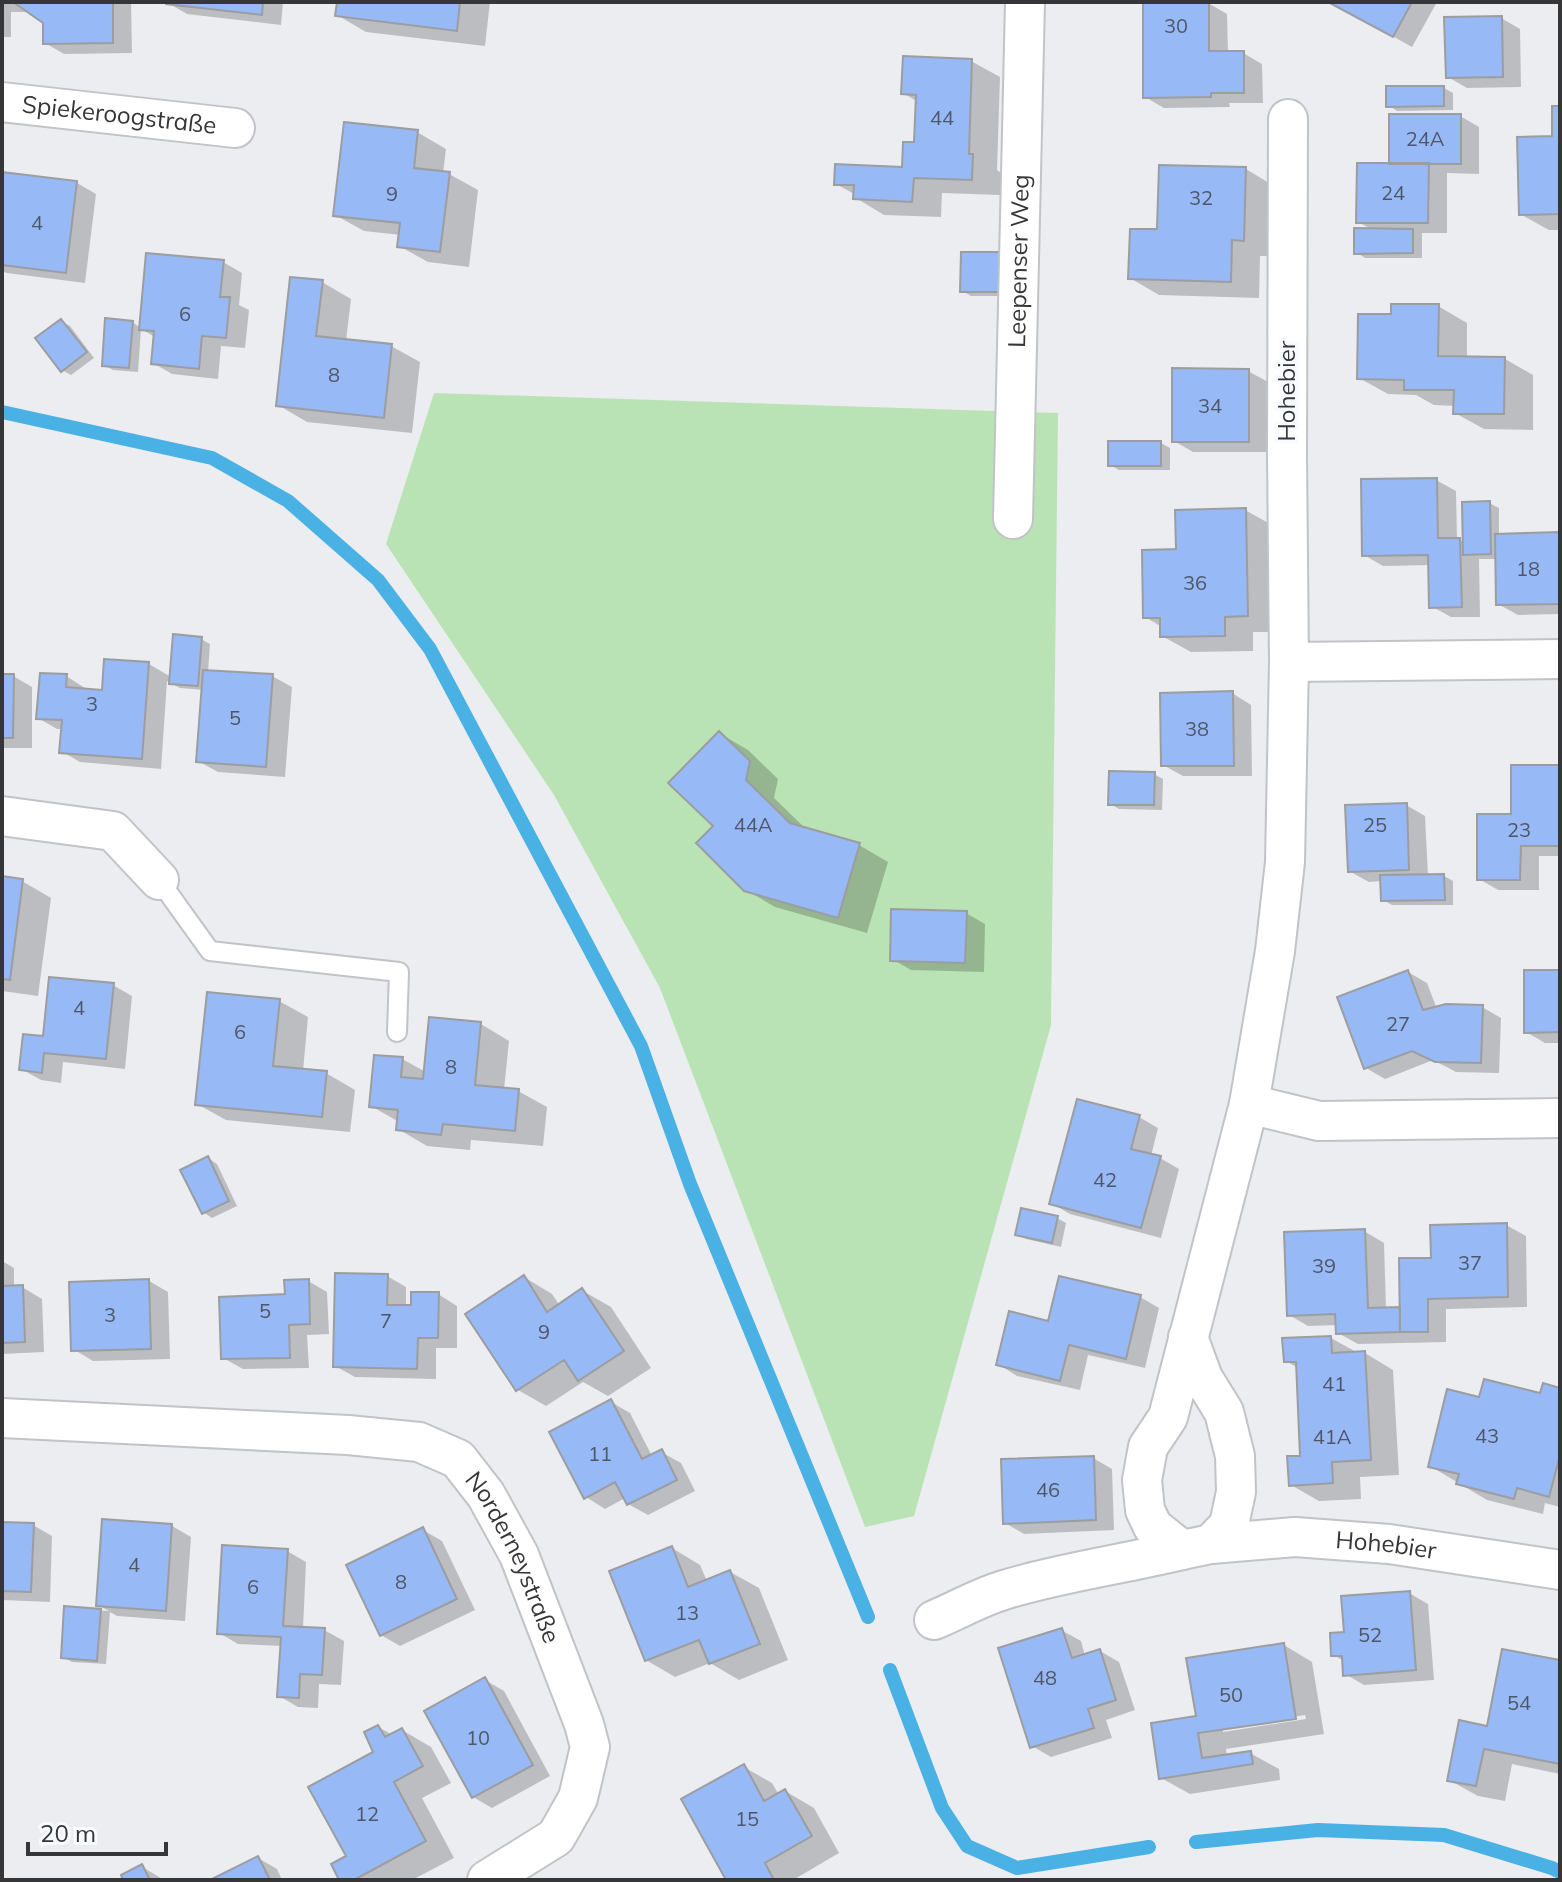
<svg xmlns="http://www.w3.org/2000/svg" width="1562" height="1882" viewBox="0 0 1562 1882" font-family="Mulish,sans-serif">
	<rect width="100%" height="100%" fill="#ebedf1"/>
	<!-- green -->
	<path fill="#bae3b5" d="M434,393L1058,413L1051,1025L914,1516L865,1527L660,988L554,795L386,544Z"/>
	<!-- shadow -->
	<path fill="#0003" fill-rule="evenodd" d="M2,2H131L132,53L64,54L45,43L44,22L31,12H11V37H2Z
		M283,2L281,25L187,14L168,3Z
		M339,2H490L485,46L366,32L337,15Z
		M1331,2H1437L1412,47Z
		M1208,3L1227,14L1228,53H1243L1262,64L1263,103H1229L1230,107L1164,108L1145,97Z
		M1501,18L1520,29L1521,87L1467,88L1448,77Z
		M971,61L1000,77L997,170L1001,173L1000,195L942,193L941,217L884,215L856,198V195L836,184L904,169L916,144L918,102L903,93Z
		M1444,88L1453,93V110L1397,111L1388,105Z
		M1560,108V230H1549L1520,214L1554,138Z
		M1460,116L1479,127V174L1447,173V233H1422V258H1365L1356,252L1373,230L1358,222L1391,166Z
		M417,132L446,149L443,173L449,174L478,190L469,267L428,262L399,246L401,235L364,231L335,215Z
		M1246,169L1274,186L1272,256H1260L1259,298L1159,295L1130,278L1159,231Z
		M2,174L77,183L96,194L85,283L7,273L2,271Z
		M963,254L1012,296H971L962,291Z
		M223,262L242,273L239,305L249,310L245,348L221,346L218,379L172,374L153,363L155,337L141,329L138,372L113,370L104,365L132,322L141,328Z
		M322,282L351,299L346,341L391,346L420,362L412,433L307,422L278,405Z
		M1438,306L1467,323V359H1505L1533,375V430L1484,429L1455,413V406L1434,405L1416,395L1388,394L1359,378L1393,316Z
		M61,321L70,326L94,358L71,375L62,370Z
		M1248,371L1268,382L1267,452H1193L1174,441Z
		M1161,443L1170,448V470H1119L1110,465Z
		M1436,480L1456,491L1457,540L1465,542L1489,503L1499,508V535L1560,534V614L1518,615L1498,604V559H1479L1480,617H1451L1431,606V565L1383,566L1364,555Z
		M1245,510L1274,526L1276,632H1253V651L1191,652L1162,636V627L1145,617L1178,551Z
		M201,639L210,644L208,672L272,676L292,687L285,777L218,772L198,761L204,690L180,688L167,681L161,769L80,762L61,751L63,729H57L38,718L66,676L85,688V691L104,692L149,664L171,677Z
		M2,676H13L32,687V748H2Z
		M1232,693L1251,705L1252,776H1183L1163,765Z
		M719,733L748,750L778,779L774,798L807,830L859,845L888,862L867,933L775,907L746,890L716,826Z
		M1560,767V856H1539V890H1498L1479,879L1513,816Z
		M1154,774L1163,779L1162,810L1119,809L1110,804Z
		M1406,805L1425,816L1428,876H1444L1453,881V905H1392L1383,900L1382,881L1369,882L1349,871Z
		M2,878L22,881L51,898L38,996L2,991Z
		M966,913L985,924L984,972L911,970L892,959Z
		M1408,972L1427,983L1437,1009L1482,1007L1501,1018L1499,1073L1456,1072L1433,1060L1385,1079L1366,1068Z
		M1560,972V1043H1545L1526,1032Z
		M113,985L132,996L125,1069L63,1062L61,1083L41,1080L21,1069L45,1039Z
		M279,1001L308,1017L303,1071L326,1073L355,1090L350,1132L226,1120L197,1104Z
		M481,1024L509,1041L504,1090L518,1091L547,1107L543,1146L471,1140L470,1150L427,1146L398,1129L399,1122L371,1106L402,1059L426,1072Z
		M1139,1117L1158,1128L1151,1156L1160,1158L1179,1169L1161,1238L1070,1214L1051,1203Z
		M208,1158L217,1164L237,1206L212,1218L203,1212Z
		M1057,1218L1066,1223L1061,1247L1026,1239L1017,1234Z
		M1506,1225L1526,1236L1527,1307L1446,1309V1342L1358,1344L1338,1333V1325L1308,1326L1289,1315L1364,1231L1384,1243L1386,1309H1402L1433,1260Z
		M2,1261L14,1268V1288L22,1287L42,1299L44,1352L2,1354Z
		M387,1276L406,1287V1307L438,1294L457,1306V1348H436V1379L355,1377L335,1366Z
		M524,1277L552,1294L560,1306L583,1291L611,1307L651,1368L608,1396L583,1382L546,1406L518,1390Z
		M149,1281L168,1292L170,1359L93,1361L73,1349Z
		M308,1281L327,1292L329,1334L307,1335L309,1368L243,1369L223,1358L287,1296Z
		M1559,1286H1560V1326L1558,1324Z
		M1140,1297L1159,1308L1145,1368L1088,1355L1080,1390L1017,1376L998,1364L1050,1324Z
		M1331,1338L1358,1353H1365L1393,1370L1399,1475L1360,1477L1361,1499L1319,1501L1291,1485L1302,1458L1298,1368L1286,1361Z
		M1560,1390V1507L1545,1503L1543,1514L1487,1500L1430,1466L1481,1399L1542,1396Z
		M611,1402L630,1413L652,1456L661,1452L681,1463L695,1491L648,1515L628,1504L625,1498L605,1509L586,1497Z
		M1093,1458L1112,1469L1114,1530L1024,1534L1005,1523Z
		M2,1524L33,1525L52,1536L50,1602L2,1600Z
		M172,1526L191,1537L185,1621L117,1616L110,1612L106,1664L72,1662L63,1657L66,1608L109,1611L98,1605Z
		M423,1530L442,1541L475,1610L400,1646L381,1635Z
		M672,1548L700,1565L707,1581L730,1572L759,1588L788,1660L739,1680L710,1663L675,1677L646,1660Z
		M287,1551L306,1562L303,1629L324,1630L344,1641L341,1685L319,1684L318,1708L298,1707L279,1696L282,1646L238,1644L219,1633Z
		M1409,1593L1428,1604L1434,1680L1364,1685L1345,1674L1344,1661L1333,1655L1346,1634Z
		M1061,1630L1081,1641L1085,1656L1100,1651L1119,1662L1135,1710L1106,1720L1112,1738L1051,1757L1032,1746Z
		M1284,1645L1312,1662L1324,1734L1226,1749L1227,1756L1250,1753L1279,1769L1280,1780L1190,1794L1161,1778L1198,1718ZM1305,1715L1306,1719L1223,1732V1728Z
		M1560,1662V1774L1512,1764L1505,1801L1478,1796L1449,1780L1488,1728Z
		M485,1680L504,1691L550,1776L492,1808L473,1797Z
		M378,1727L393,1735L402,1730L431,1747L451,1783L422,1798L454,1858L412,1880H342L376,1752Z
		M744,1767L772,1783L779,1795L785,1791L814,1808L839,1853L793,1880H729Z
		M258,1858L277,1869L282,1880H214Z
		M142,1867L161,1878L162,1880H125Z"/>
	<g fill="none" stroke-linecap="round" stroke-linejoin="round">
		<!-- stream -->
		<path stroke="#4ab1e4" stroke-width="14" d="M2,412L212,458L288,501L378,580L430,649L641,1046L690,1184L868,1617
			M890,1670L942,1808L967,1846L1017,1868L1149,1847
			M1196,1842L1318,1830L1444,1835L1552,1868L1560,1872"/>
	</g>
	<!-- building -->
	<path fill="#97b9f6" stroke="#9b9da0" stroke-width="2" d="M13,2H113V43L43,44V23Z
		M166,2H263L262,15L166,4Z
		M337,2H460L457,31L335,16Z
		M1143,2H1209V51H1244V93H1211V97L1143,98Z
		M1328,2H1412L1393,37Z
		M1502,16L1503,77L1446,78L1444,17Z
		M903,56L972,59L969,154H973L972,180L914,178L912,202L853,199L854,185H834L835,164L902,167L903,142H914L916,95L901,94Z
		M1386,86H1444V106L1386,107Z
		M1552,106H1560V214L1519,215L1517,137L1552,136Z
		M1389,114H1461V164H1389Z
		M344,122L418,130L414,168L450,172L440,252L397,247L400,223L333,216Z
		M1357,163H1429L1428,223H1356Z
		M1159,165L1246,167L1244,241L1232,240L1231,282L1128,279L1130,229H1157Z
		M2,172L77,181L66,273L2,265Z
		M1354,228L1413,229V253L1354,254Z
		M961,252H1004L1003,292H960Z
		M146,253L224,260L220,297H230L226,338L202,336L199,369L151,364L154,331L139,330Z
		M290,277L323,280L316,336L392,344L384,418L276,406Z
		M1391,304H1439L1438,356L1505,357L1504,414H1453L1454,390H1404V380L1357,379L1358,314H1391Z
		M105,318L133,321L129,368L102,366Z
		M61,319L87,352L61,372L35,338Z
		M1172,368L1249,369V442H1172Z
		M1108,441H1161V466H1108Z
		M1437,478L1438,538H1460L1462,607L1429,608L1428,555L1362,556L1361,479Z
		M1490,501L1491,554L1463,555L1462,502Z
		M1246,508L1248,616L1225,617V636L1160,637V618H1143L1142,550L1176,549L1175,510Z
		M1560,532V604L1496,605L1495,534Z
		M173,634L202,637L198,686L169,684Z
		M104,659L149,662L142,759L59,753L62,720L36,719L40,673L67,674L66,687L102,690Z
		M203,670L273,674L266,767L196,762Z
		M2,674H14L13,738H2Z
		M1233,691L1234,766H1161L1160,693Z
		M719,731L750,761L746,780L790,823L860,843L838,918L744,891L696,843L713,826L668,783Z
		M1511,765H1560V846H1521L1520,880H1477V814H1511Z
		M1109,771L1155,772L1154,805H1108Z
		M1407,803L1409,870L1348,872L1345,805Z
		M1444,874L1445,900L1381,901L1380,875Z
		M2,876L23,879L10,980L2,979Z
		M891,909L967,911L965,963L890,961Z
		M1408,970L1423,1010L1446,1004L1483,1005L1481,1063L1435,1062L1412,1051L1364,1069L1337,997Z
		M1524,970H1560V1032L1524,1033Z
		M49,977L114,983L106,1059L44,1053L42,1073L19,1070L23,1034L43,1036Z
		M207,992L280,999L273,1066L327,1071L322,1117L195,1105Z
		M429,1017L481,1022L475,1085L519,1089L515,1131L443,1124L441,1135L396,1130L398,1110L369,1107L374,1055L403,1057L401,1077L423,1079Z
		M1077,1099L1140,1115L1131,1149L1161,1156L1141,1228L1049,1204Z
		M208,1156L229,1201L202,1214L180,1170Z
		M1021,1208L1058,1216L1052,1243L1015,1235Z
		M1507,1223L1508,1297L1428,1299V1332H1400L1399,1258H1431L1430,1225Z
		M1365,1229L1368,1308L1400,1307V1332L1336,1334L1335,1314L1287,1316L1284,1232Z
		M335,1273L388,1274L387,1305H411V1292H439L438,1338H418L417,1369L333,1367Z
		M524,1275L547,1312L582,1288L624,1351L578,1381L564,1360L516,1391L465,1314Z
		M1059,1276L1141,1295L1126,1359L1069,1345L1060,1381L996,1365L1009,1311L1048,1321Z
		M149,1279L151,1349L71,1351L69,1282Z
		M309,1279L310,1324L289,1325L290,1358L221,1359L219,1297L285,1294L284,1280Z
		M23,1285L25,1342L2,1343V1286Z
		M1331,1336L1332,1353L1365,1351L1371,1460L1332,1462L1333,1483L1289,1486L1287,1456H1300L1296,1362H1284L1282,1338Z
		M1484,1379L1540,1393L1543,1383L1560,1388V1455L1549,1497L1517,1488L1514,1499L1456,1484L1459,1474L1428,1467L1447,1389L1479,1397Z
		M611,1399L642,1459L662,1449L677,1480L627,1505L615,1482L584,1499L549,1432Z
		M1094,1456L1096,1520L1003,1524L1001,1459Z
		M102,1519L172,1524L166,1611L96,1606Z
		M2,1522L34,1523L31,1592L2,1591Z
		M423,1527L457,1599L380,1636L346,1565Z
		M222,1545L288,1549L283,1626L325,1628L322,1675L300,1674L299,1698L277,1697L281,1637L217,1634Z
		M672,1546L688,1587L730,1570L760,1644L709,1664L699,1640L645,1661L609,1571Z
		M1410,1591L1416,1670L1343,1676L1342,1656H1331L1330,1633L1344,1632L1341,1596Z
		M64,1606L101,1609L97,1661L61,1658Z
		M1062,1628L1072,1658L1100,1649L1116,1700L1088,1709L1094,1728L1030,1748L998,1648Z
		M1284,1643L1296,1719L1198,1733L1202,1758L1251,1751L1253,1764L1159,1779L1151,1723L1196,1716L1186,1658Z
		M1502,1649L1560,1660V1764L1484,1749L1476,1786L1447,1781L1459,1720L1487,1726Z
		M485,1677L533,1765L472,1798L424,1711Z
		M378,1725L385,1737L402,1728L423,1766L394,1782L426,1841L354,1880H339L331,1864L346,1856L308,1787L373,1752L364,1732Z
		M744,1764L764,1801L785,1789L812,1836L765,1863L774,1880H726L681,1799Z
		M258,1856L270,1880H210Z
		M142,1864L150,1880H123L121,1875Z"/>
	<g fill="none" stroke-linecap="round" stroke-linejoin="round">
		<defs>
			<path id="service" d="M159,880L210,951L399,972L397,1032"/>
			<g id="minor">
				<path id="s1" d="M2,102L235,128"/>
				<path d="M1288,119L1287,455L1289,662L1560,659"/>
				<path id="s2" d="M1013,519L1025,2"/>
				<path d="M1289,662L1285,862L1275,951L1249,1104L1319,1121L1560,1118"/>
				<path d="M2,816L113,831L159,880"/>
				<path id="s3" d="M1249,1104L1168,1417L1148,1447L1142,1480L1145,1510L1153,1527L1182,1550L1211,1544L1295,1537L1389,1544L1560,1570"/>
				<path d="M1188,1337L1203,1378L1224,1412L1235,1456L1236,1492L1229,1525L1211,1544"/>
				<path id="s4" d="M2,1418L348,1435L419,1442L458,1459L486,1495L519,1555L584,1724L590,1747L578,1798L556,1837L487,1880"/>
				<path d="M934,1620C958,1610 982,1596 1007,1589C1064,1572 1124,1564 1182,1550"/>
			</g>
		</defs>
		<!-- service casing -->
		<use href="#service" stroke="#c1c3c7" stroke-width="22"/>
		<!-- minor casing -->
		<use href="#minor" stroke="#c1c3c7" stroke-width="42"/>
		<!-- service -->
		<use href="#service" stroke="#fff" stroke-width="18"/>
		<!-- minor -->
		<use href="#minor" stroke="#fff" stroke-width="38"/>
	</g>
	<g text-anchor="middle" stroke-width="8" stroke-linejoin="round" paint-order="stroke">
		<!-- number labels -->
		<g font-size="20" fill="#4e5768">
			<text x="1176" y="33">30</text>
			<text x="942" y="125">44</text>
			<text x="1425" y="146">24A</text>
			<text x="1393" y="200">24</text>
			<text x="392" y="201">9</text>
			<text x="1201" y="205">32</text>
			<text x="37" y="230">4</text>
			<text x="185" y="321">6</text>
			<text x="334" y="382">8</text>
			<text x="1210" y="413">34</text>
			<text x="1528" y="576">18</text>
			<text x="1195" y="590">36</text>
			<text x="92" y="711">3</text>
			<text x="235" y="725">5</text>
			<text x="1197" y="736">38</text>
			<text x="753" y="832">44A</text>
			<text x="1375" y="832">25</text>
			<text x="1519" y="837">23</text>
			<text x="79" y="1015">4</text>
			<text x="1398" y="1031">27</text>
			<text x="240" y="1039">6</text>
			<text x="451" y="1074">8</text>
			<text x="1105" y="1187">42</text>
			<text x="1470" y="1270">37</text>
			<text x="1324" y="1273">39</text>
			<text x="265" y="1318">5</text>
			<text x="110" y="1322">3</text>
			<text x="386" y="1328">7</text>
			<text x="544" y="1339">9</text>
			<text x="1334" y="1391">41</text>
			<text x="1487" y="1443">43</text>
			<text x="1332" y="1444">41A</text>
			<text x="600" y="1461">11</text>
			<text x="1048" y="1497">46</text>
			<text x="134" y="1572">4</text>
			<text x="401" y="1589">8</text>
			<text x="253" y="1594">6</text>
			<text x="687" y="1620">13</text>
			<text x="1370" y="1642">52</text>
			<text x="1045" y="1685">48</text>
			<text x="1231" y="1702">50</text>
			<text x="1519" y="1710">54</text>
			<text x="478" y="1745">10</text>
			<text x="367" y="1821">12</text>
			<text x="747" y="1826">15</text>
		</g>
		<!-- street labels -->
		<g font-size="24" fill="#363638" stroke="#f8fbfe">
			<text dy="8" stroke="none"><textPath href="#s1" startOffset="118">Spiekeroogstraße</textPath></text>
			<text dy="8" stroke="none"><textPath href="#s2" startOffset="258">Leepenser Weg</textPath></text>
			<text transform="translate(1287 391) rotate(-90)" y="8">Hohebier</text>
			<text dy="8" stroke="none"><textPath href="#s3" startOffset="684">Hohebier</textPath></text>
			<text dy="8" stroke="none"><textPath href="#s4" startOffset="574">Norderneystraße</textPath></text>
		</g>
	</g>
	<!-- border -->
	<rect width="1562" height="1882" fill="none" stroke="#363638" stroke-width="8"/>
	<!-- scale -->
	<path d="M28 1842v12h138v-12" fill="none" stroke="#363638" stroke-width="4"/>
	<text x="40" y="1842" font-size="24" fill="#363638" stroke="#f8fbfe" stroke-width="6" paint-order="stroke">20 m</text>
</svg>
